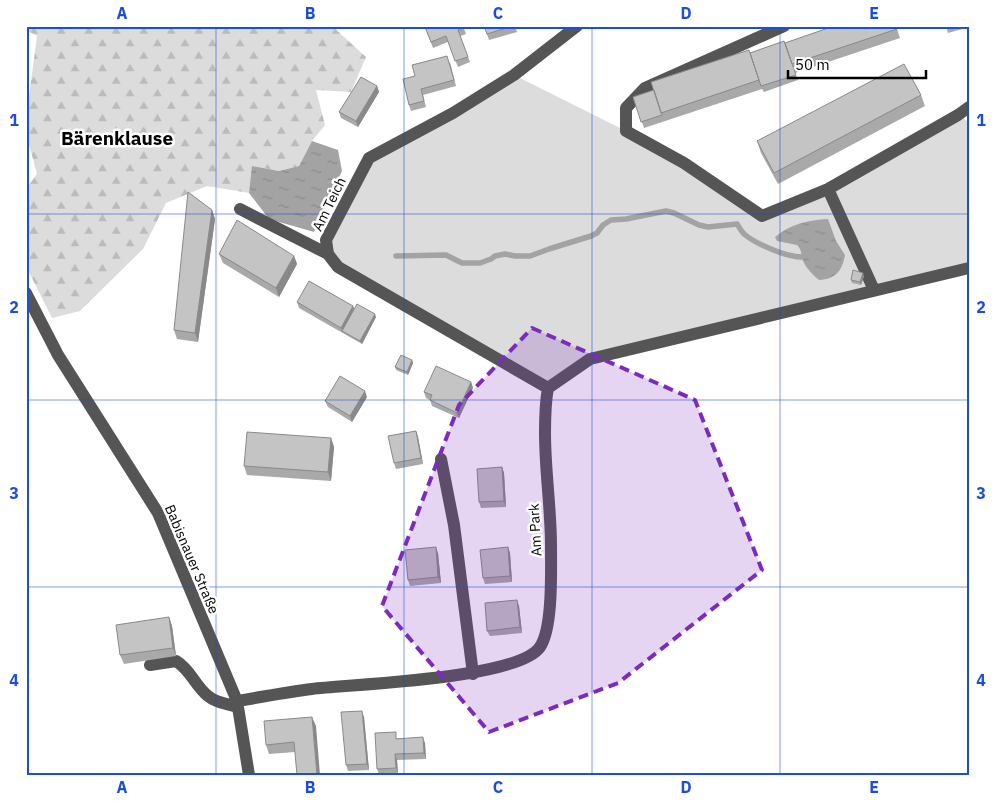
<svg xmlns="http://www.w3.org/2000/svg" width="995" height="801" viewBox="0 0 995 801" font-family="'IBM Plex Sans',sans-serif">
	<defs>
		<pattern id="forest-firs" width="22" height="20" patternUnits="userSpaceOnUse" patternTransform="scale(1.25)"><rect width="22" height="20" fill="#dcdcdc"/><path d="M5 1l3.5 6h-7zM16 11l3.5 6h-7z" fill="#bbb"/></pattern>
		<pattern id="water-ripples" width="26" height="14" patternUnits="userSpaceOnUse" patternTransform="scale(1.25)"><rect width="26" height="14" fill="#a3a3a3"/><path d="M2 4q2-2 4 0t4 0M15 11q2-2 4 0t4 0" fill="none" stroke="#8b8b8b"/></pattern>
	</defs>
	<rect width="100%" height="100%" fill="#fff"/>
	<!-- green -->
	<path fill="#dcdcdc" d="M514,75L626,131L762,216L828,189L958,115L969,122V268L590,359L548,388L338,267L326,240L369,158Z"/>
	<!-- forest -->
	<path fill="url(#forest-firs)" d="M26,26H332L366,57L351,92L316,90L325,125L312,141L299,166L279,171L253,166L249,193L207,186L166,203L143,249L80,311L52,318L26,266V189L37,174L26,133V119L37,36L26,30Z"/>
	<!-- water -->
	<path fill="url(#water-ripples)" d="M312,141L338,150L342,171L314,232L269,219L249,193L252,166L279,171L299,166Z
		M828,219L836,241L845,255C842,271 836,279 819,280C813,275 806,268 803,261C801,254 802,250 797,245L777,241L775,237C791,224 808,220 828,219Z"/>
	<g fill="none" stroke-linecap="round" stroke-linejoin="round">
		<!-- stream -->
		<path stroke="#a3a3a3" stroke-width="5.5" d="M396,256L446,255L462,263H480L491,259L495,256L505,254L515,256H530L549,249L591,236L597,233L603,225L611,220L626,219L666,211L674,213L699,225L708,227L737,224C739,227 741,231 744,234C756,244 786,257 802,257"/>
		<!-- minor -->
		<path stroke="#555" stroke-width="12" d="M784,26L645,88L626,108V131L684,163L762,216L828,189
			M240,209L328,254
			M874,290L828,189L958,115L969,107
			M26,293L58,355L158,513L237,701L249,775
			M548,388L338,267L328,254L326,240L369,158L453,113L514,75L577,26
			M441,459L454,525L473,674
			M150,665L176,661C191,670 195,686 208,696C216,703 228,704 238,707
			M237,701C262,697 287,692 312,689C354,684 518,679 540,647C553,628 551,571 551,546C551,509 545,471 545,433C545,417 545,404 548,388L590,359L969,268"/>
	</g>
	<!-- wall -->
	<path fill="#a9a9a9" d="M463,26L466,34L460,36L470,62L458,67L448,42L433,48L425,27Z
		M484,26H515L517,32L489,40Z
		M896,26L900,38L795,73L798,80L764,92L762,89L644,128L633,97L654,90L750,53L785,43Z
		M946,26H969V27L948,33Z
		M450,62L456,86L423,95L426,107L411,111L409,105L415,76Z
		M377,86L379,92L358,127L341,118L339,112Z
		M921,95L925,106L778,184L761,153L757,141Z
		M212,210L215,219L198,342L177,339L174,330Z
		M219,254L294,256L297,264L279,297L223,263Z
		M864,276L861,285L852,283L851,280Z
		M297,302L353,306L354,309L376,317L362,344L299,308Z
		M412,360L413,363L408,375L396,370L395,367Z
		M471,382L473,388L459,418L432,406L430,400L426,398L424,392Z
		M367,397L352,422L328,407L325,401Z
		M416,431L418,437L423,464L396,469L394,463Z
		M331,438L334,447L331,481L247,475L244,466Z
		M502,467L504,473L506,507L481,508L479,502Z
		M508,547L510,553L512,582L485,584L483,578Z
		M438,553L441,583L410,586L408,580Z
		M519,606L522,633L490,636L487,631Z
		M169,617L172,626L176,656L124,664L120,655Z
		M364,717L369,770L348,771L346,765Z
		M316,726L295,752L269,754L266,745Z
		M398,738L425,743L426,759L397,760L398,774H379L377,769Z"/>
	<!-- shaded-wall -->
	<path fill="#898989" d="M377,86L379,92L358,127L356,121Z
		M212,210L215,219L198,342L195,333Z
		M294,256L297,264L279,297L276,288Z
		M863,273L864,276L861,285L860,282Z
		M353,306L355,312L342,331L341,328Z
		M375,314L376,317L362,344L360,341Z
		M412,360L413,363L408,375L407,372Z
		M471,382L473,388L459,418L457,413Z
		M365,391L367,397L352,422L350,416Z
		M416,431L418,437L423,464L421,458Z
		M331,438L334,447L331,481L328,472Z
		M502,467L504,473L506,507L504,501Z
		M436,547L438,553L441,583L438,577Z
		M508,547L510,553L512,582L510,576Z
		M517,600L519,606L522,633L520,627Z
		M169,617L172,626L176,656L173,648Z
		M362,711L364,717L369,770L367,764Z
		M312,717L316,726L320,775H317Z
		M423,737L425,743L426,759L424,753Z
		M395,754L397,760L398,774L396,768Z"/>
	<!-- building -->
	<path fill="#c4c4c4" stroke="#898989" d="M426,26H463V28L458,30L468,57L455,61L446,36L431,42L425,27Z
		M484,26H513L487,34Z
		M834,26H896L897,29L792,64L785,43Z
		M784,41L796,75L761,86L750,53Z
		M749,50L759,80L661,113L651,82Z
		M447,56L454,80L421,89L424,101L409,105L403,79L415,76L412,65Z
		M904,64L921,95L774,173L757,141Z
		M361,77L377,86L356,121L339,112Z
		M654,90L662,115L641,122L633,97Z
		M188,192L212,210L195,333L174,330Z
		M237,220L294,256L276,288L219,254Z
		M853,270L863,273L860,282L851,280Z
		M309,281L353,306L341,328L297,302Z
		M357,304L375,314L360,341L342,331Z
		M401,355L412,360L407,372L395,367Z
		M436,366L471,382L457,413L430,400L432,395L424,392Z
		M340,376L365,391L350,416L325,401Z
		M416,431L421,458L394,463L388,436Z
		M247,432L331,438L328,472L244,466Z
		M502,467L504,501L479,502L477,469Z
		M436,547L438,577L408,580L405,550Z
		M508,547L510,576L483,578L480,550Z
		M517,600L520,627L487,631L485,603Z
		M169,617L173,648L120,655L116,625Z
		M362,711L367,764L346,765L341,712Z
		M312,717L317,775H297L294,742L266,745L264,721Z
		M396,732V739L423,737L424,753L395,754L396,768L377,769L375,733Z"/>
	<!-- marked area -->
	<path fill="#7b2cbf" fill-opacity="0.2" stroke="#7b2cbf" stroke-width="4" stroke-dasharray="10 6" stroke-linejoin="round" d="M532,328L695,400L762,570L618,683L489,732L382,606L459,405Z"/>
	<!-- grid -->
	<path fill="none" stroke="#1d4ed8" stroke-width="1" stroke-opacity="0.55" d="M216,26V775M404,26V775M592,26V775M780,26V775M26,214H969M26,400H969M26,587H969"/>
	<g text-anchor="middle" stroke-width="5" stroke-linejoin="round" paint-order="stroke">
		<!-- street labels -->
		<g font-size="14" fill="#000" stroke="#fff">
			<text transform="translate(329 204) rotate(-64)" y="5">Am Teich</text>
			<text transform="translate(535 530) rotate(-93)" y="5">Am Park</text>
			<text transform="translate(192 559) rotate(67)" y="5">Babisnauer Straße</text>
		</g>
		<!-- district labels -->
		<g font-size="19" font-weight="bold" fill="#000" stroke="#fff">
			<text x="117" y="145">Bärenklause</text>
		</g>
	</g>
	<!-- border -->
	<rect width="995" height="801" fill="none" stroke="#ffffff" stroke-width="55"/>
	<!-- scale -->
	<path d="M788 70v8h138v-8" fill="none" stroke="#000000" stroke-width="2.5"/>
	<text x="795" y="70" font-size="15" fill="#000000" stroke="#ffffff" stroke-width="4" paint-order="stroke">50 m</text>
	<rect x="28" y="28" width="940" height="746" fill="none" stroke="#1d4ed8" stroke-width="2"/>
	<g font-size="16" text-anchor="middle" font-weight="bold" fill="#1d4ed8">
		<text x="122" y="19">A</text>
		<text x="310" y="19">B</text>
		<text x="498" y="19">C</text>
		<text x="686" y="19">D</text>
		<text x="874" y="19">E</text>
		<text x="14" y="126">1</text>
		<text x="981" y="126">1</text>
		<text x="14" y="313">2</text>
		<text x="981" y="313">2</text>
		<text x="14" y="499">3</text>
		<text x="981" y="499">3</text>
		<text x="14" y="686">4</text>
		<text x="981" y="686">4</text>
		<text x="122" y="793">A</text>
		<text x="310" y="793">B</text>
		<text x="498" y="793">C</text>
		<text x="686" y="793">D</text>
		<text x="874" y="793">E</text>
	</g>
</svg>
